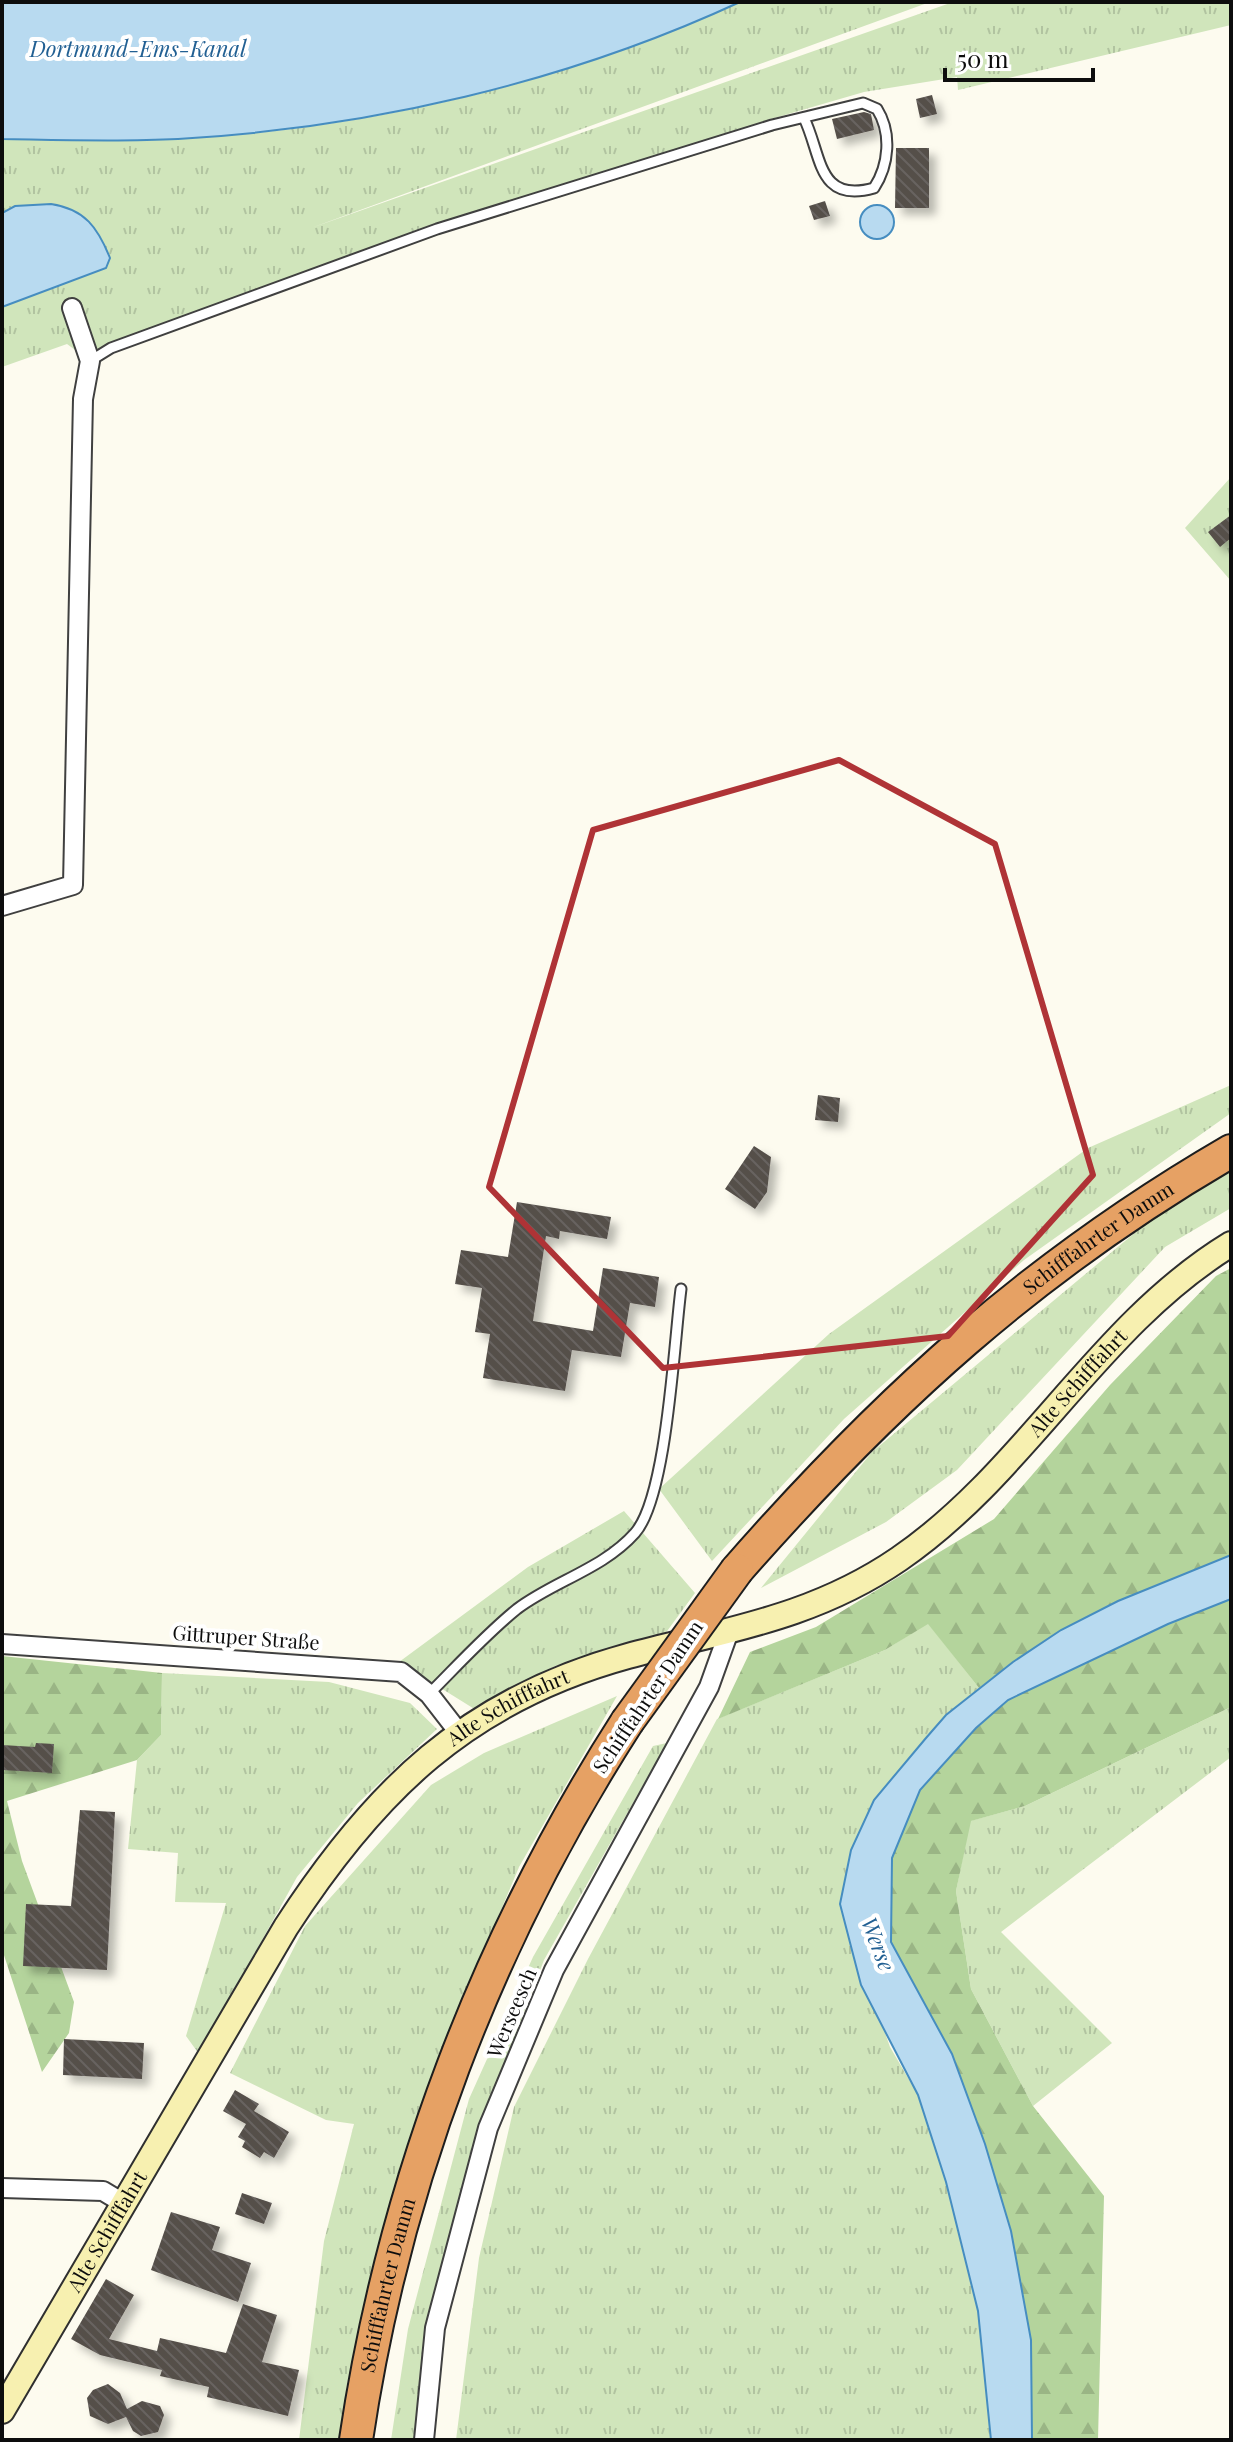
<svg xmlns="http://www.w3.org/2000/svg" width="1233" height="2442" viewBox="0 0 1233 2442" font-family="'Playfair Display',serif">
	<defs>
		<pattern id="grass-tufts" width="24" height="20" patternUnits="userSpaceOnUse" patternTransform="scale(2)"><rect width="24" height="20" fill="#d0e5bb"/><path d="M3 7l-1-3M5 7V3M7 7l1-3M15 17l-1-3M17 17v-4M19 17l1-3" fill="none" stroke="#b1c3a0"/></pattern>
		<pattern id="forest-firs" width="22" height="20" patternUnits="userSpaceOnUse" patternTransform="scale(2)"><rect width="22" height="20" fill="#b4d49c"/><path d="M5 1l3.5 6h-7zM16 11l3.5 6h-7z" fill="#9ab585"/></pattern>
		<pattern id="building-back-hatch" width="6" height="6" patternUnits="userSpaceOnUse" patternTransform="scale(2)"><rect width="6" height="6" fill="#554f4a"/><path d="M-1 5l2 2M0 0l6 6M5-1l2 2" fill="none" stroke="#686460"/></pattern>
		<filter id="shadow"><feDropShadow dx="7" dy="7" stdDeviation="4" flood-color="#0004"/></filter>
	</defs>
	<rect width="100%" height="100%" fill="#fdfbef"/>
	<!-- grass -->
	<path fill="url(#grass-tufts)" d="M740,2H930L311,228L953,2H1231V25L958,90L957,77L864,92L771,119L774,131L450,231L99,354L90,361L67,344L2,367V139C60,140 119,142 178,139C369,129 566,83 740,2Z
		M1231,477V581L1185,528Z
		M1231,1085V1113L1024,1260L844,1419L712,1561L659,1489L829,1334L1088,1148Z
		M1231,1170V1208L1165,1247L957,1470L886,1522L761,1588L872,1452L1149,1221Z
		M624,1511L695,1593L662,1638L555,1666L476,1710L399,1662L528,1567Z
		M928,1623L979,1688L946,1715L874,1800L840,1904L890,2047L918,2095L946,2182L978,2311L991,2440H456L479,2258L514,2107L588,1959L717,1719L885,1650Z
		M162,1673L329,1682L410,1703L437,1729L358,1803L297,1877L199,2054L186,2036L226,1903L175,1902L178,1853L128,1849L137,1760L161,1735Z
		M617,1696L519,1867L424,2095L347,2384L340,2440H299L324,2241L354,2124L326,2120L230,2073L305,1926L431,1785L484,1753Z
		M1231,1707V1757L1001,1932L1112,2043L1033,2106L971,1989L956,1891L970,1821L1025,1806Z
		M667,1743L544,1960L480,2127L427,2326L415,2440H391L408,2329L469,2099L533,1957L653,1746Z"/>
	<!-- forest -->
	<path fill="url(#forest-firs)" d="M1231,1268V1555C1141,1592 1056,1627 979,1688L928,1624L885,1650L718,1719L750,1652L816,1627L994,1519L1110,1385L1216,1276Z
		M1231,1599V1707L1025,1806L971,1821L956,1891L971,1989L1033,2106L1104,2196L1098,2440H1032L1029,2393L952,2054L891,1942L892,1858L920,1790L976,1728L1008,1700L1168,1624Z
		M2,1656L162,1673L161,1735L137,1760L7,1801L22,1861L74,2002L69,2033L42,2072L2,1949Z"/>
	<!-- water -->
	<path fill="#b8daf0" stroke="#468dc0" stroke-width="2" d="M2,2H740C565,83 369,128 178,139C119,142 60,140 2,139Z
		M51,204C85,209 98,228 110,258L106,268L2,307V213L15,206Z
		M860 222a17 17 0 1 1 34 0a17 17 0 1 1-34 0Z
		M1231,1555V1599L1168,1624L1008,1700L976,1728L920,1790L892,1858L891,1942L952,2054L985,2144L1011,2231L1031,2340L1032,2440H991L978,2311L946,2182L918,2095L861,1985L840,1904L851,1850L874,1800L926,1738L946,1715L1013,1662L1061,1630L1118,1601Z"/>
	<!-- building -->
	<path fill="url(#building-back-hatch)" filter="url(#shadow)" d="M932,95L937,114L920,118L916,99Z
		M864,112L871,114L874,130L837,139L832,119Z
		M896,148H929V208H895Z
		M825,201L830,216L814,220L809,206Z
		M1231,515V538L1220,547L1208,532Z
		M818,1095L840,1098L838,1122L815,1120Z
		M754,1146L771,1157L767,1192L755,1209L725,1189Z
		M517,1202L611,1217L607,1239L560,1231L559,1239L546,1236L533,1321L593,1331L603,1268L659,1277L655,1307L630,1303L621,1357L572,1350L565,1391L483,1378L490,1334L475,1332L482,1288L455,1284L461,1250L508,1257Z
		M36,1743L54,1744L52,1773L2,1770V1745L35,1747Z
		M80,1810L115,1812L107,1970L23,1966L26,1904L71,1906Z
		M64,2039L144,2043L142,2079L63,2075Z
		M235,2090L259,2104L254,2111L289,2132L274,2158L264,2152L260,2158L242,2147L245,2141L238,2137L246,2124L223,2111Z
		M242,2193L272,2203L264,2224L235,2214Z
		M171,2212L220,2227L212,2250L251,2263L238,2302L151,2270Z
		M106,2279L134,2295L109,2339L157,2351L160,2338L226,2353L243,2304L277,2315L262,2362L299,2370L288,2416L207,2397L209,2387L160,2376L162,2370L100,2355L71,2339Z
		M108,2384L120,2393L127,2409L142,2401L160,2406L164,2415L158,2432L141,2436L133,2431L126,2417L108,2424L90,2416L87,2398L93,2390Z"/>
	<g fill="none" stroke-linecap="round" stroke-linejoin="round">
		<defs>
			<path id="lane" d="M90,361L111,348L437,229L772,125L863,103L877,109C892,133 889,165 874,188C817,204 822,155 804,118
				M429,1694C458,1665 486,1634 517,1609C554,1581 603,1569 635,1533C667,1497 674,1342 681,1289"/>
			<path id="street" d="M2,906L73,885L83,399L90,361L72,308
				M2,1644L401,1672L429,1694L460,1734
				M2,2188L103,2191L123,2203
				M424,2440L435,2328L488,2128L554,1970L709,1687L728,1634"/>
			<g id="secondary">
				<path id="s1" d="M2,2411L286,1927C374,1791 467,1700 628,1656C725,1630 813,1618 899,1559C1026,1472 1098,1325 1231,1244"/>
			</g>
			<g id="highway">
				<path id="s2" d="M737,1570C887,1399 1033,1266 1231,1151"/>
				<path id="s3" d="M356,2440C394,2183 487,1940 627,1722"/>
			</g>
		</defs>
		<!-- lane casing -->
		<use href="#lane" stroke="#404040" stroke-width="13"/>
		<!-- street casing -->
		<use href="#street" stroke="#404040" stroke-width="22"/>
		<!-- secondary casing -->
		<use href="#secondary" stroke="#2f2f2f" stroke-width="28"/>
		<!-- highway casing -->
		<use href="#highway" stroke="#1e1e1e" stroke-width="36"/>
		<!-- lane -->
		<use href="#lane" stroke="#fff" stroke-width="9"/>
		<!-- street -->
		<use href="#street" stroke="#fff" stroke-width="18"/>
		<!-- secondary -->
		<use href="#secondary" stroke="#f7f0b0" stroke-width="24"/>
		<!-- highway -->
		<use href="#highway" stroke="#e6a164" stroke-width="32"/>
		<defs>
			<path id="highway-bridge" d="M627,1722L737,1570"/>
		</defs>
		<!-- highway-bridge casing -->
		<use href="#highway-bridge" stroke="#1e1e1e" stroke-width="36" stroke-linecap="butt"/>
		<!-- highway-bridge -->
		<use href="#highway-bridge" stroke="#e6a164" stroke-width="32"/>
	</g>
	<!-- marked area -->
	<path fill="none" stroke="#af3336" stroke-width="6" stroke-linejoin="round" d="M839,760L995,844L1093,1175L948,1336L663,1368L489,1187L593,830Z"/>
	<g text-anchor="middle" stroke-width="8" stroke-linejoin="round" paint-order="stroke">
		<!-- street labels -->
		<g font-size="20" fill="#0d0d0d" stroke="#fff">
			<text dy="7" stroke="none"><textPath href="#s2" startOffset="492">Schifffahrter Damm</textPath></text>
			<text dy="7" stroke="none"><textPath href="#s1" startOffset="1550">Alte Schifffahrt</textPath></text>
			<text transform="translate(246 1638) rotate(4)" y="7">Gittruper Straße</text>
			<text transform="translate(648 1697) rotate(-56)" y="7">Schifffahrter Damm</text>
			<text dy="7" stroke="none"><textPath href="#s1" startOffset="878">Alte Schifffahrt</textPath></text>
			<text transform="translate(512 2013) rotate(-67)" y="7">Werseesch</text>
			<text dy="7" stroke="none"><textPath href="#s1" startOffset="208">Alte Schifffahrt</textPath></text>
			<text dy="7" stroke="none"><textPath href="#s3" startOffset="158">Schifffahrter Damm</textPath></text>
		</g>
		<!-- water labels -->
		<g font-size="22" font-style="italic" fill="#226093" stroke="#fff">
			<text x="138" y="57">Dortmund-Ems-Kanal</text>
			<text transform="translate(878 1944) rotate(69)" y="8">Werse</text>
		</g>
	</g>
	<!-- border -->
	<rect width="1233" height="2442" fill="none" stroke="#0d0d0d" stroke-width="8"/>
	<!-- scale -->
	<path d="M945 68v12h148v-12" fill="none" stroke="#0d0d0d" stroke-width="4"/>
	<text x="957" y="68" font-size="24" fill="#0d0d0d" stroke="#ffffff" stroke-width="6" paint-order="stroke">50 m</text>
</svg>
